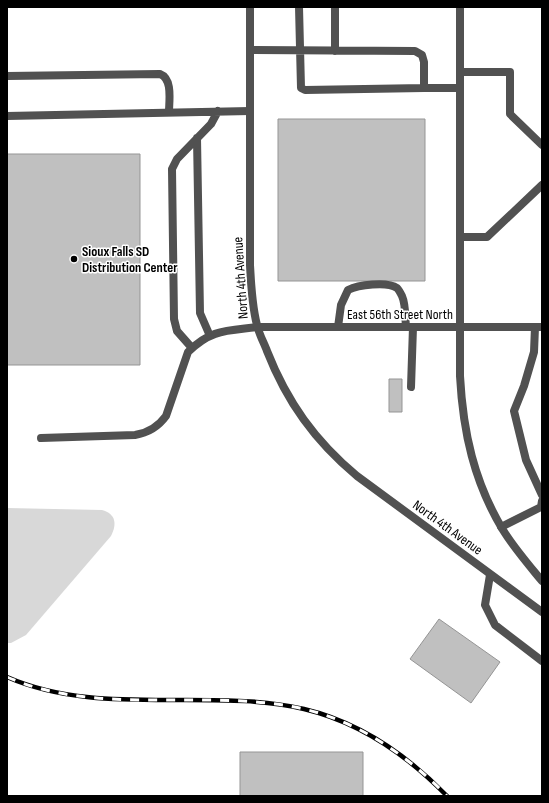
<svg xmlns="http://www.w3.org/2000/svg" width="549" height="803" viewBox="0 0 549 803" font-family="'Sofia Sans Condensed',sans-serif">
	<rect width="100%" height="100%" fill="#fff"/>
	<!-- green -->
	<path fill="#d8d8d8" d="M7,508L102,510C116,514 117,524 111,536L26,635L11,643H7Z"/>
	<!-- building -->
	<path fill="#c0c0c0" stroke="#959595" d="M278,119H425V281H278Z
		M7,154H140V365H7Z
		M389,379H402V412H389Z
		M439,619L500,662L471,703L410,659Z
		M240,752H363V796H240Z"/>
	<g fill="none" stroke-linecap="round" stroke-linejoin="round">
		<!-- service -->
		<path stroke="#515151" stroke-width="8" d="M299,7L301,88L305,90L424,88
			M250,50L415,51L422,55L424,62V88H460
			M335,51V7
			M460,72H510V114L542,145
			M7,76L160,74C173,79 169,101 169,112
			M7,116L250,111
			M197,138L200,313L210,336
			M460,237H487L542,185
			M338,327L341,305L348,290C358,285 387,281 397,288C399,290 401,294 402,296C406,305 405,318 406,327
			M535,327L534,352L524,386L514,411L526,460L542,495
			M192,348L177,331L174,319L172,169L177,159L211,124L218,111
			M411,387L413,327
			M41,438L135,435C148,433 158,427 166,416L188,352C211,329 227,331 258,327
			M501,527L541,507L542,501
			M490,575L485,605L495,625L542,661"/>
		<!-- tertiary -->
		<path stroke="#515151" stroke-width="8" d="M250,7V265C251,285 252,306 257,325C259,334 264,343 267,351C287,402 315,441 357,476L542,612
			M460,7V376C463,432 474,482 503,530C514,548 528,564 542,581
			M258,327H542"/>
		<defs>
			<path id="rail" d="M7,677C64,702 126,700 186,700C225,700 265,700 304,709C359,722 407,755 447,796"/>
		</defs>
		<!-- rail casing -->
		<use href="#rail" stroke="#000" stroke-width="4.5"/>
		<!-- rail -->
		<use href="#rail" stroke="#fff" stroke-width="3" stroke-dasharray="9" stroke-linecap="butt"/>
	</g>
	<!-- markers -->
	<circle fill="#000" stroke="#fff" stroke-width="1.5" cx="74" cy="259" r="4"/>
	<g text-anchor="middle" stroke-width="3" stroke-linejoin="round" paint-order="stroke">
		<!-- poi labels -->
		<g font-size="14" font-weight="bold" fill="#000" stroke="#fff" text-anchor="start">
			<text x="82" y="256">Sioux Falls SD<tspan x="82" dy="16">Distribution Center</tspan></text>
		</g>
		<!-- street labels -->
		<g font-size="14" fill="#000" stroke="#fff">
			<text transform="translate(240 278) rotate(-94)" y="5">North 4th Avenue</text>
			<text x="400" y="319">East 56th Street North</text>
			<text transform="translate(448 527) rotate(36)" y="5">North 4th Avenue</text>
		</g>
	</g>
	<!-- border -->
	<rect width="549" height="803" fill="none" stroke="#000000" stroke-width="16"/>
</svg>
